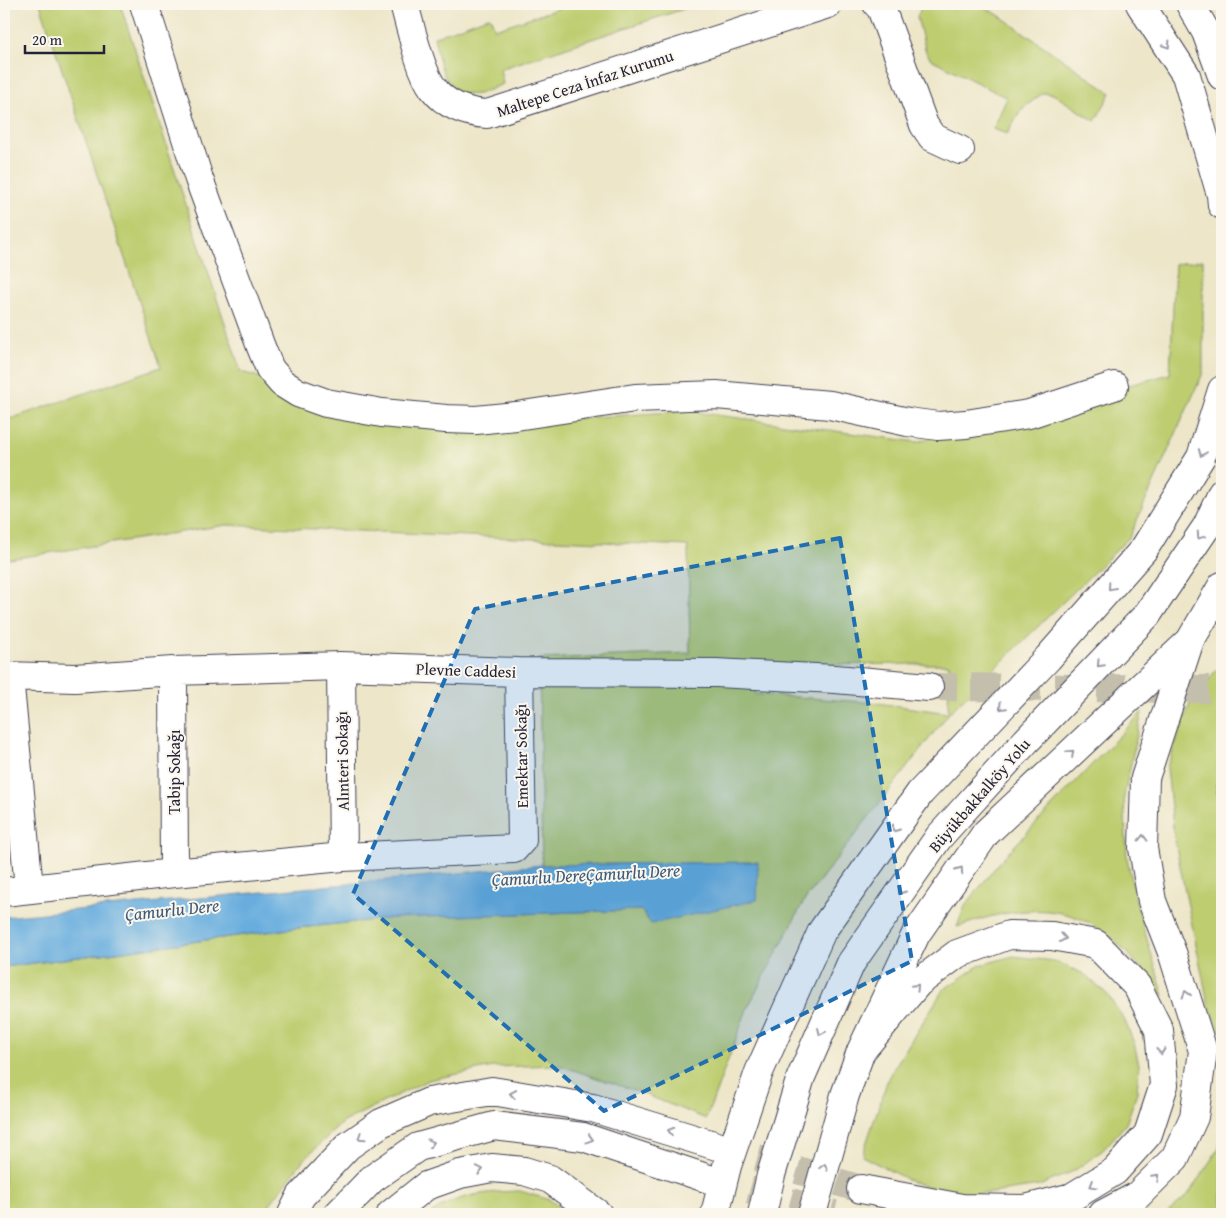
<svg xmlns="http://www.w3.org/2000/svg" width="1226" height="1218" viewBox="0 0 1226 1218" font-family="'Gentium Book Plus',serif">
	<rect width="100%" height="100%" fill="#fbf7ec"/>
	<filter id="ink" filterUnits="userSpaceOnUse"><feTurbulence type="fractalNoise" baseFrequency=".02" numOctaves="2"/><feDisplacementMap in="SourceGraphic" scale="10" xChannelSelector="R" yChannelSelector="G"/><feConvolveMatrix kernelMatrix="1 2 1 2 8 2 1 2 1" color-interpolation-filters="sRGB"/></filter>
	<filter id="wash" filterUnits="userSpaceOnUse"><feTurbulence type="fractalNoise" baseFrequency=".0096" numOctaves="4" result="noise"/><feDisplacementMap in="SourceGraphic" scale="20" xChannelSelector="R" yChannelSelector="G"/><feGaussianBlur stdDeviation="1.12" result="paint"/><feColorMatrix in="noise" values="0 0 0 0 0 0 0 0 0 0 0 0 0 0 0 0 0 1.4 0 .05"/><feComposite in="paint" operator="in"/></filter>
	<g filter="url(#wash)">
		<rect width="100%" height="100%" fill="#ede6c9"/>
		<!-- green -->
		<path fill="#bdcd6f" stroke="#707855" fill-rule="evenodd" d="M40,4H120L241,372L439,427L687,411L917,442L1170,374L1175,264L1203,260V373L1129,538L949,713L804,901L747,1009L706,1119L639,1092L558,1065L493,1067L428,1080L343,1122L304,1159L270,1204L264,1214H4V967L289,929L394,918L641,910L757,900V862L542,865L539,659L690,653L688,546L226,525L4,560V421L161,367ZM949,664L948,713L877,703L755,694L762,665Z
			M572,4H699L500,69L503,84C495,87 486,92 478,94C443,100 440,62 434,37L490,16L495,29Z
			M923,4H977L997,14L1111,93L1095,121L1053,94L1043,93L1022,109L1007,134L993,129L1007,98L931,59L926,52L917,17Z
			M1222,663V782L1216,784L1222,824V1036L1208,1003L1174,837L1167,767L1191,701Z
			M1142,712L1124,796L1127,858L1137,906L1164,996C1120,941 1087,900 1009,913C991,915 974,922 957,927L965,906L1002,859Z
			M1013,956L1054,961L1084,974L1107,994L1124,1019L1134,1043L1139,1065L1137,1092L1126,1124L1103,1150L1074,1171L1039,1186L992,1193L955,1194L912,1182L862,1156L889,1076L943,990L980,965Z
			M1222,1136V1214H1166L1187,1196L1219,1148Z
			M520,1191L550,1200L569,1214H431C455,1194 489,1192 520,1191Z"/>
		<!-- water -->
		<path fill="#68adde" stroke="#45688c" d="M1222,782V824L1216,784Z
			M758,862L757,900L651,924L641,910L394,918L289,929L4,967V917L542,865Z"/>
	</g>
	<g filter="url(#ink)">
		<g fill="none" stroke-linecap="round" stroke-linejoin="round">
			<!-- minor-tunnel -->
			<path stroke="#c4bfad" stroke-width="28" stroke-dasharray="28 14" stroke-linecap="butt" d="M929,687L1222,689"/>
			<!-- highway-tunnel -->
			<path stroke="#c4bfad" stroke-width="28" stroke-dasharray="28 14" stroke-linecap="butt" d="M717,1146L861,1189
				M709,1179L834,1214"/>
			<defs>
				<path id="minor" d="M144,4L199,179L261,347L270,369L282,383L298,393L326,403L382,413L446,419L476,420L516,416L635,398L716,395L830,405L908,422L938,426L966,424L1029,414L1114,386
					M404,4C410,25 420,71 433,88C445,105 467,113 487,114L828,4
					M877,4L881,8L924,125L932,137L960,150
					M341,666L343,857
					M173,671L174,873
					M4,676L75,678L173,671L341,666L519,672L716,673L835,679L929,687
					M9,676L29,888
					M4,892L174,873L343,857L514,849L522,840L519,672"/>
				<path id="highway" d="M1140,4L1186,75L1221,195L1222,205
					M1190,4L1206,32L1222,76
					M861,1051L918,983L957,954L1009,935L1052,936L1096,944L1137,986L1159,1030L1164,1085L1148,1134L1115,1171L1072,1197L1025,1209L962,1208L861,1189
					M292,1214L301,1196L348,1146L381,1123L429,1102L492,1091L593,1108L717,1146
					M338,1214L372,1179L418,1147L494,1126L583,1137L709,1179
					M391,1214L426,1186L460,1174L492,1168L524,1171L550,1179L598,1214
					M715,1214L727,1166L759,1072L822,931L920,793L1048,658L1144,549L1201,457L1222,390
					M762,1214L771,1175L801,1077L851,963L939,837L1026,741L1147,615L1207,526L1222,493
					M812,1214L845,1095L861,1051L916,934L986,833L1190,641L1222,586
					M1103,1214L1137,1196L1175,1158L1194,1117L1203,1051L1173,955L1152,901L1143,848L1145,778L1189,643"/>
			</defs>
			<!-- minor casing -->
			<use href="#minor" stroke="#403f50" stroke-width="30"/>
			<!-- highway casing -->
			<use href="#highway" stroke="#403f50" stroke-width="30"/>
			<!-- minor -->
			<use href="#minor" stroke="#fff" stroke-width="28"/>
			<!-- highway -->
			<use href="#highway" stroke="#fff" stroke-width="28"/>
		</g>
		<!-- one-way arrows -->
		<defs><path id="oneway-chevron" d="M-2-3.5L2.5 0L-2 3.5" fill="none" stroke-width="1.6" stroke-linecap="round" stroke-linejoin="round" transform="scale(1.25)"/></defs>
		<g stroke="#9c9ca7">
			<use href="#oneway-chevron" transform="translate(1167 45) rotate(58)"/>
			<use href="#oneway-chevron" transform="translate(1202 453) rotate(111)"/>
			<use href="#oneway-chevron" transform="translate(1200 536) rotate(124)"/>
			<use href="#oneway-chevron" transform="translate(1111 587) rotate(131)"/>
			<use href="#oneway-chevron" transform="translate(1100 664) rotate(134)"/>
			<use href="#oneway-chevron" transform="translate(1002 707) rotate(133)"/>
			<use href="#oneway-chevron" transform="translate(1071 753) rotate(-43)"/>
			<use href="#oneway-chevron" transform="translate(895 829) rotate(126)"/>
			<use href="#oneway-chevron" transform="translate(1143 838) rotate(-89)"/>
			<use href="#oneway-chevron" transform="translate(960 870) rotate(-55)"/>
			<use href="#oneway-chevron" transform="translate(901 891) rotate(125)"/>
			<use href="#oneway-chevron" transform="translate(1063 938) rotate(10)"/>
			<use href="#oneway-chevron" transform="translate(916 987) rotate(-47)"/>
			<use href="#oneway-chevron" transform="translate(1186 994) rotate(-107)"/>
			<use href="#oneway-chevron" transform="translate(821 1032) rotate(114)"/>
			<use href="#oneway-chevron" transform="translate(1161 1051) rotate(85)"/>
			<use href="#oneway-chevron" transform="translate(513 1094) rotate(-170)"/>
			<use href="#oneway-chevron" transform="translate(671 1131) rotate(-163)"/>
			<use href="#oneway-chevron" transform="translate(361 1137) rotate(146)"/>
			<use href="#oneway-chevron" transform="translate(590 1139) rotate(17)"/>
			<use href="#oneway-chevron" transform="translate(431 1143) rotate(-16)"/>
			<use href="#oneway-chevron" transform="translate(824 1167) rotate(-74)"/>
			<use href="#oneway-chevron" transform="translate(480 1170) rotate(-11)"/>
			<use href="#oneway-chevron" transform="translate(1156 1177) rotate(-45)"/>
			<use href="#oneway-chevron" transform="translate(1093 1185) rotate(149)"/>
		</g>
	</g>
	<!-- marked area -->
	<path fill="#1f6fb2" fill-opacity="0.2" stroke="#1f6fb2" stroke-width="4" stroke-dasharray="10 6" stroke-linejoin="round" d="M840,538L912,961L604,1111L353,894L475,609Z"/>
	<g text-anchor="middle" stroke-width="4" stroke-linejoin="round" paint-order="stroke">
		<!-- street labels -->
		<g font-size="16" fill="#22223b" stroke="#fbf7ec">
			<text transform="translate(585 83) rotate(-18)" y="6">Maltepe Ceza İnfaz Kurumu</text>
			<text transform="translate(466 670) rotate(2)" y="6">Plevne Caddesi</text>
			<text transform="translate(521 756) rotate(-91)" y="6">Emektar Sokağı</text>
			<text transform="translate(342 761) rotate(-91)" y="6">Alınteri Sokağı</text>
			<text transform="translate(174 772) rotate(-90)" y="6">Tabip Sokağı</text>
			<text transform="translate(979 795) rotate(-49)" y="6">Büyükbakkalköy Yolu</text>
		</g>
		<!-- water labels -->
		<g font-size="18" font-style="italic" fill="#3e5a7c" stroke="#fbf7ec">
			<text transform="translate(586 875) rotate(-3)" y="6">Çamurlu DereÇamurlu Dere</text>
			<text transform="translate(172 910) rotate(-6)" y="6">Çamurlu Dere</text>
		</g>
	</g>
	<!-- margin -->
	<rect width="1226" height="1218" fill="none" stroke="#fbf7ec" stroke-width="20"/>
	<!-- scale -->
	<path d="M25 45v8h79v-8" fill="none" stroke="#22223b" stroke-width="2.5"/>
	<text x="32" y="45" font-size="15" fill="#22223b" stroke="#fbf7ec" stroke-width="4" paint-order="stroke">20 m</text>
</svg>
